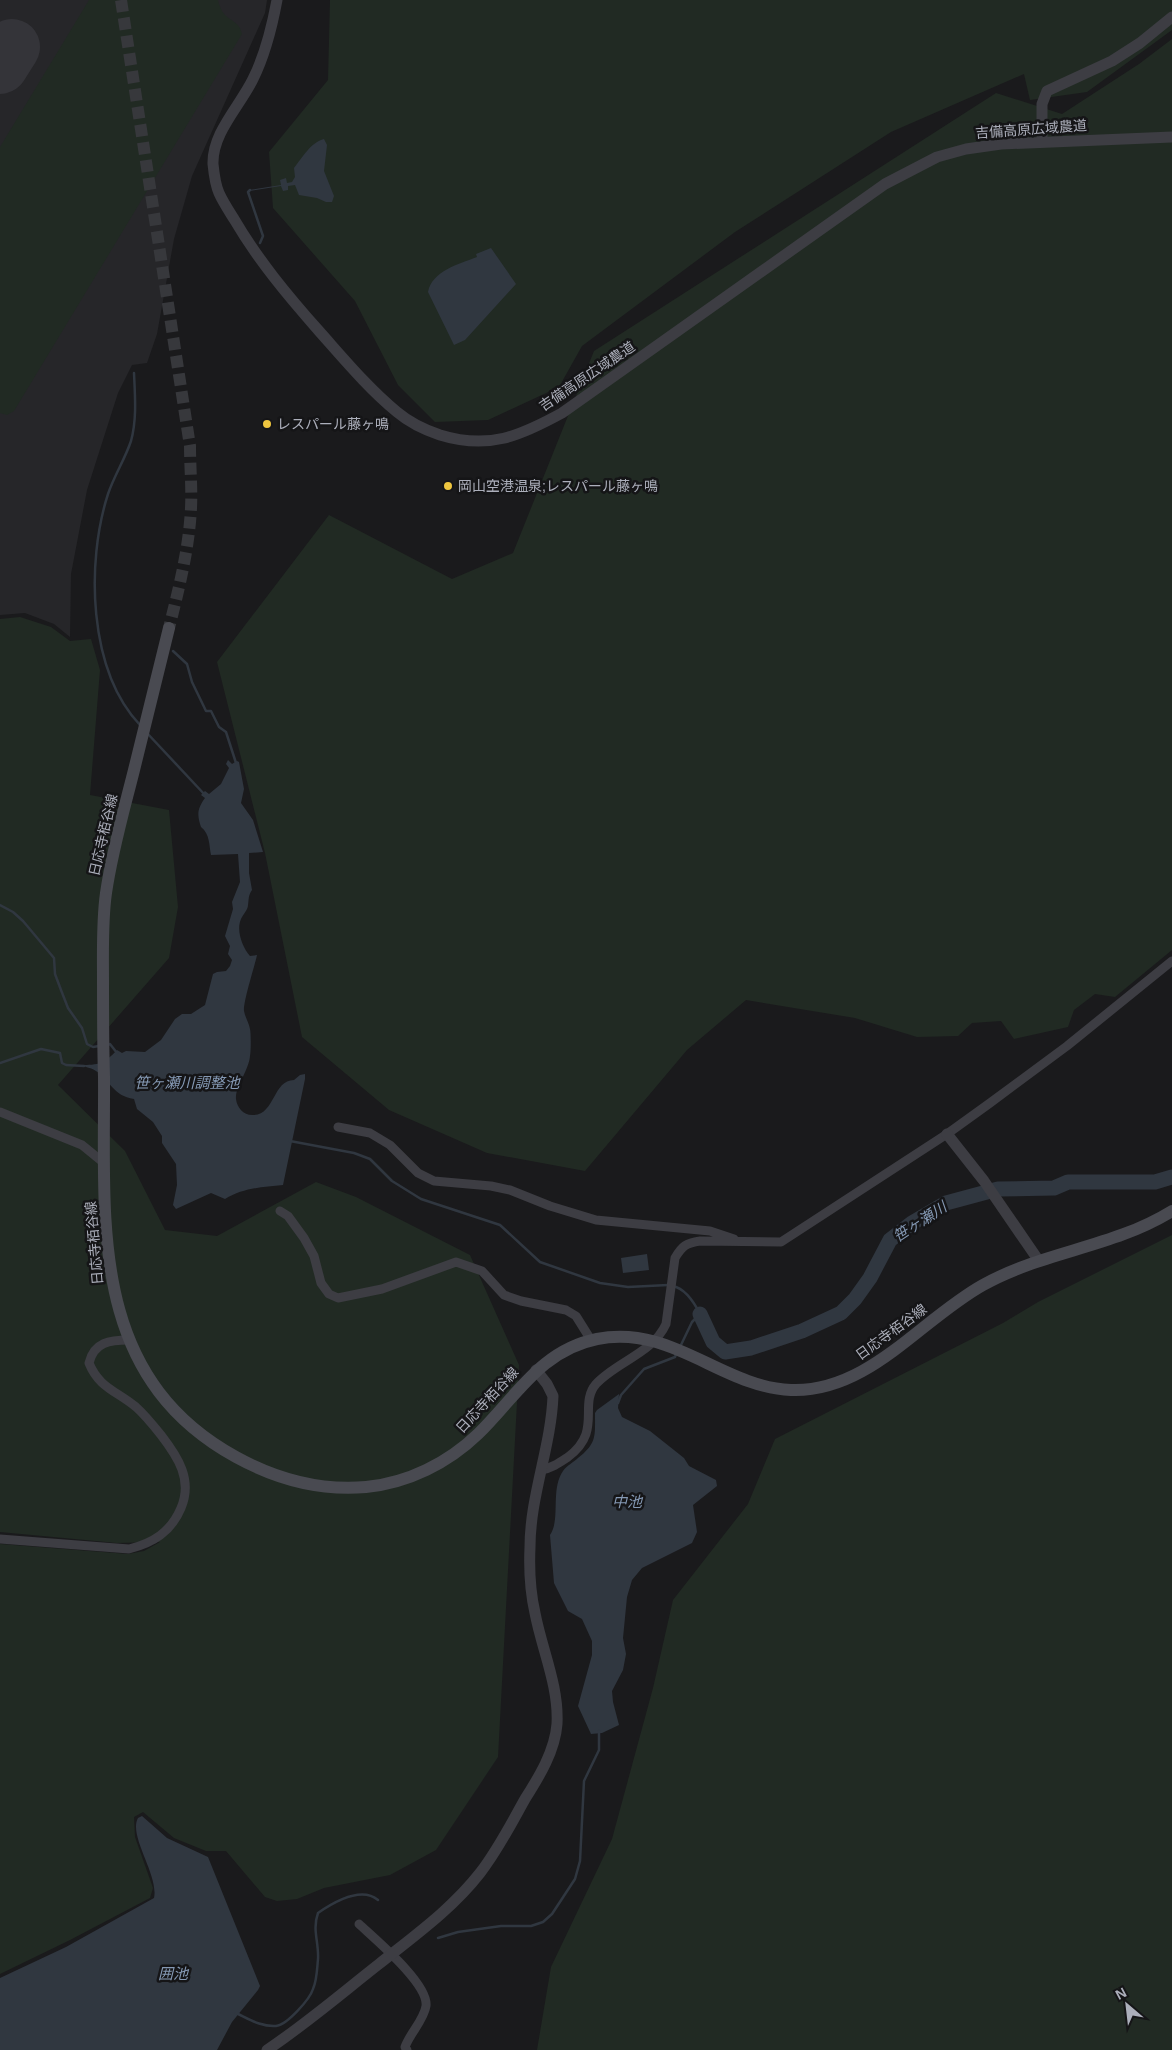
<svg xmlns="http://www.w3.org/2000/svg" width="1172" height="2050" viewBox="0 0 1172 2050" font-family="Helvetica,'Noto Sans JP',sans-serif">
	<rect width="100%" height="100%" fill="#1a1a1c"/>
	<!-- built -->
	<path fill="#262629" d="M0,0H267L265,13L192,176L174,239L157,334L147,363L132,365L118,393L87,490L71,574L70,637L54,624L25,613L0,615Z"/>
	<!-- green -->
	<path fill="#212a23" d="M89,0H218C223,24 238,16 242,34L14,411L7,415L0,413V147Z
		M330,0H1172V30L1087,92L1030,100L1024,74L891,132L735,232L582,346L559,387L488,420L435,422L398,385L355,301L273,208L269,152L328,80Z
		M1172,39V950L1115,997L1095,994L1074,1010L1068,1027L1014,1039L1001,1021L972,1023L958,1036L917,1037L855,1018L746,1000L687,1050L585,1171L487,1153L389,1110L302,1037L265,853L217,662L329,515L452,579L513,553L594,351L996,93L1062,114L1139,64Z
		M20,617L51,627L70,641L91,639L100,670L90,795L169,810L178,907L169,958L58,1085L125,1151L165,1230L217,1236L316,1182L356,1197L470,1255L519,1365L498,1757L436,1850L390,1875L324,1888L297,1899L277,1901L265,1897L226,1851H206L174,1838L143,1812L134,1817L135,1837L153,1888L150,1898L70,1940L0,1974V1544L128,1554L144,1551L160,1542L117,1543L0,1532V619Z
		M1172,1235V2050H537L551,1967L612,1839L653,1688L673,1600L748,1504L775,1439L1003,1323L1038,1302Z"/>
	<!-- water -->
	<path fill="#303740" d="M324,139L327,145L324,171L334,196L332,202H326L317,198L299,195L295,185L288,186V190L283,191L281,186L249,191V190L281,185L280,180L286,178L287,183L292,182L295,177L294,168C302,158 311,142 324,139Z
		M491,248L516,284L465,340L454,345L428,292C432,271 459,264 477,257L476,254Z
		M228,760L232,764L237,761L239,762L244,789L241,803L253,820L263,852L249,853V873L252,890C248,896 249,899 248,905C248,910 243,914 241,919C236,930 242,947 250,956L257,955C255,965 243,1002 244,1011C245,1017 249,1023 250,1029C251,1033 251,1051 250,1056C249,1070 235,1087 236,1099C237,1108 244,1116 254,1115C275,1114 273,1080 294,1080L300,1075L305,1074V1079L283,1185C262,1187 243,1188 225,1199L211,1193L176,1209L173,1205L177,1185L176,1164L162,1143V1136L153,1122L137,1109L134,1099C113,1096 110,1080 96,1071C92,1068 85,1067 80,1065C99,1065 104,1064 117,1050L122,1053L126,1051L145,1052L161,1040L175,1019L182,1014H191L205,1005L213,974L217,972L226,971L230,966L232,960L228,954L230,946L225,936L233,909L232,902L240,882L238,854L211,855C209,845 210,834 201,827C197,815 197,809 205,798L201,795L205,791L209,794L221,784L229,768L226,764Z
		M647,1254L649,1270L623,1273L621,1258Z
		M619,1394L618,1408L622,1417L650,1431L684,1458L689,1466L716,1480L717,1486L693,1505L697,1532L692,1543L642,1568L632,1580L627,1597L623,1638L626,1654L623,1670L612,1691L613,1702L619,1725L602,1733L591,1734L578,1706L592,1655V1641L582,1619L568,1611L554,1583L550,1535C561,1519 550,1490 563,1471C566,1466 574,1462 578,1458C597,1443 595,1436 595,1413L597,1410Z
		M142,1816L167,1838L208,1857L260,1986L258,1990L232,2022L217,2050H0V1978L66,1947L154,1898C159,1875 128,1836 138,1818Z"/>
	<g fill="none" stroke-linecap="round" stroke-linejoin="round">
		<!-- stream -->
		<path stroke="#303740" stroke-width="2.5" d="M250,190L248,192L263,236L260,243
			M134,373C135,396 137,419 131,441C125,459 114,476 108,494C86,562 88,670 140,725
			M173,651L187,664L192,682L206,711H211L219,727L226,732L236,763
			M147,733L205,795
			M0,905L13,912L23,921L54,958L55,974L61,990L68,1008L82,1028L87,1044L93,1047L99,1046
			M107,1045L110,1044L117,1053
			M0,1063L41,1049L60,1053L62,1063L66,1065L84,1066
			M290,1141L354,1153L370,1159L392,1181L421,1199L500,1225L540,1262L600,1283L628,1287L668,1285
			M673,1286C686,1289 695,1304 700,1314L692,1322L680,1347
			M618,1403L621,1395L644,1369L675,1357L676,1354
			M438,1938L458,1932L501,1926H531L543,1922L552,1914L575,1879L580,1861L584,1781L599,1750V1731
			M236,2013C249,2019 261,2027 276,2026C287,2025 310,1999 313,1989C317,1980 317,1969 318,1959C319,1942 312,1930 318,1913C334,1902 361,1886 378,1900"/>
		<!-- river -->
		<path stroke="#303740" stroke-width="15" d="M700,1314L713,1342L725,1352L751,1348L802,1331L841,1313L855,1299L870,1278L890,1240L912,1223L946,1203L998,1189L1054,1188L1068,1182H1155L1172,1177"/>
		<!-- runway -->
		<path stroke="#343439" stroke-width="56" d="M0,66L12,47"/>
		<!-- secondary-tunnel -->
		<path stroke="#37383c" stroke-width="12" stroke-dasharray="12 6" stroke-linecap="butt" d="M121,0L190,446C190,467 192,487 191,508C189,549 179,588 169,628"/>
		<!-- minor -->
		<path stroke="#3d3d43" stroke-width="9" d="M0,1112L82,1145L104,1163
			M338,1127L370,1133L390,1145L418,1173L434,1181L491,1186L510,1190L550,1206L596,1220L710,1231L734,1239
			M280,1211L288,1216L304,1238L314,1256L321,1283L329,1294L338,1298L382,1289L456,1262L482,1271L504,1295L521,1301L566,1310L576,1316L591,1340
			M541,1470C552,1468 559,1463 568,1457C603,1431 578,1405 596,1384C616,1362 653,1353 666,1324L675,1258C682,1246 686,1243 700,1241L781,1242L947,1134L990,1103L1067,1046L1172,961
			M0,1539L129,1549C153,1543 171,1532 181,1508C193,1480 178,1457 161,1435C153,1425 145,1415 136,1407C117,1391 99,1388 89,1363C94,1342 110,1340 129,1340
			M359,1924C375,1939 429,1984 426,2006C424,2020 410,2033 405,2047L407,2050"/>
		<!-- tertiary -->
		<path stroke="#3d3d43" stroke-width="11" d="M277,0C272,27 265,55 253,79C240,106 212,133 213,164C214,174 215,184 219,193C223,202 229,211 234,219C258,260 288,296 319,331C344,359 368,388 397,412C410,423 425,430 440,435C489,450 520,436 562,413L885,184L937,157L966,149L1001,144L1172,137
			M1042,142V104L1047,91L1112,61L1140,43L1172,17
			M947,1134L984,1181L1039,1261
			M267,2050C306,2024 342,1993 379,1964C414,1936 452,1909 480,1873C498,1850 511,1824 525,1799C539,1777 555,1751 557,1724C559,1686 542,1650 535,1613C530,1591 529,1569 530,1547C530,1496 551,1447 553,1396L547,1384L536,1370"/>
		<!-- secondary -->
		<path stroke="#494a51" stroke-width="12" d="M169,628C157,675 146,723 134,770C124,810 112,851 106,893C102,921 103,951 103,980C103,1012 103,1045 104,1077C105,1221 87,1375 236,1457C276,1479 320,1491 366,1487C408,1483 448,1463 478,1434C516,1397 541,1350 597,1339C672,1324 721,1387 791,1390C868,1393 920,1320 983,1285C1044,1251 1112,1248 1172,1211"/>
	</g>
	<!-- markers -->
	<g fill="#eec53f" stroke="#151517" stroke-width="2">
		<circle cx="267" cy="424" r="5"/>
		<circle cx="448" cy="486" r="5"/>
	</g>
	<g text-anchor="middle" stroke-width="5" stroke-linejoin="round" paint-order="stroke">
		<!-- street labels -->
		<g font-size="14" fill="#acafbb" stroke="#151517">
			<text transform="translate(1031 129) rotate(-4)" y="5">吉備高原広域農道</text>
			<text transform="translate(587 376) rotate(-34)" y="5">吉備高原広域農道</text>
			<text transform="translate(103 835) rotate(-77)" y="5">日応寺栢谷線</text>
			<text transform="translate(94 1243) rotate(-95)" y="5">日応寺栢谷線</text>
			<text transform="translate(891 1332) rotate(-36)" y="5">日応寺栢谷線</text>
			<text transform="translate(487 1400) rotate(-47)" y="5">日応寺栢谷線</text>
		</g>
		<!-- poi labels -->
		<g font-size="14" fill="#acafbb" stroke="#151517" text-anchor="start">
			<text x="277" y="429">レスパール藤ヶ鳴</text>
			<text x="458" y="491">岡山空港温泉;レスパール藤ヶ鳴</text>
		</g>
		<!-- water labels -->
		<g font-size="15" font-style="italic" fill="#8599b4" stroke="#151517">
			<text x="187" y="1088">笹ヶ瀬川調整池</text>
			<text transform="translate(920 1222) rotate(-33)" y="5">笹ヶ瀬川</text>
			<text x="627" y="1507">中池</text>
			<text x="173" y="1979">囲池</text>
		</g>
	</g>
	<!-- north arrow -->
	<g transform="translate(1127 2005) rotate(332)" stroke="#151517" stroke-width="4" paint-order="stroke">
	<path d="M0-4L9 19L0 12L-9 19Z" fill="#acafbb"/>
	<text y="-8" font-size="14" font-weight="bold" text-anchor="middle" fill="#acafbb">N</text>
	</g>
</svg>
